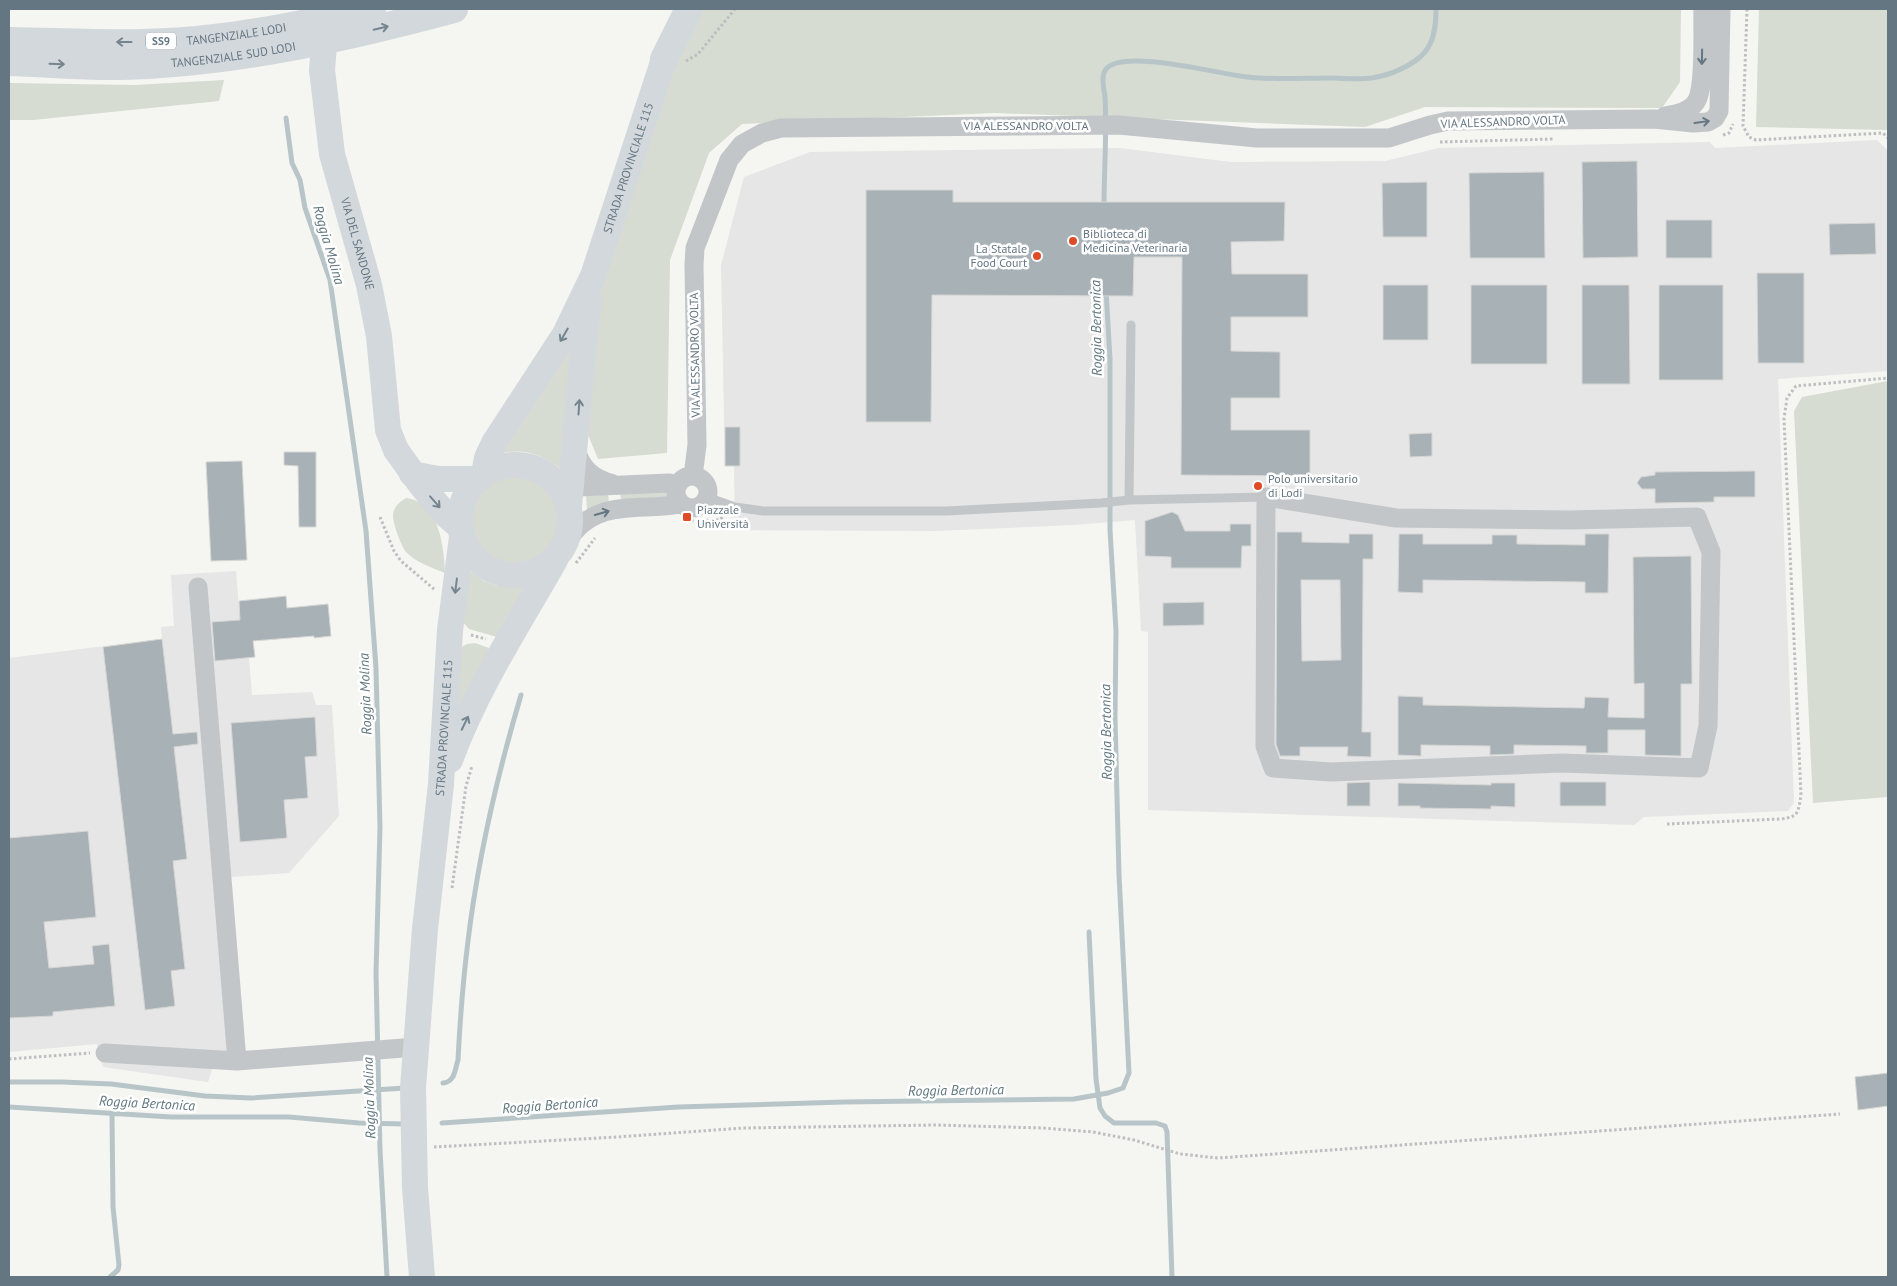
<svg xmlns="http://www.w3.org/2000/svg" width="1897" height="1286" viewBox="0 0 1897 1286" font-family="'PT Sans',sans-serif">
	<rect width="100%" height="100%" fill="#f5f5f1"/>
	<!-- built -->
	<path fill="#e5e6e5" d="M1877,140L1888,151V371L1778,379L1794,803L1788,811L1644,817L1634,825L1148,810V632L1141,631L1135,520L1073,525L936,531L735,530L734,466H725L721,265L744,177L810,152L1120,148L1230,162L1385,161L1439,148L1710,142L1715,148Z
		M236,571L240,619H251L255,657L249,658L252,695L312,692L316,705H332L339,816L289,873L231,877L247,1070L213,1067L208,1082L103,1067L97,1044L9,1052V658L162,639L161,627L174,626L171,575Z"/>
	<!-- green -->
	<path fill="#d6dcd2" d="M700,9H1681L1680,82L1662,108L1425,107L1365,127L994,113L742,124L709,153L670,260L667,453L598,459L586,430L601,274L668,73Z
		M1759,9H1888V130L1756,127Z
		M224,80L219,101L33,120H9V83L135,85Z
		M571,338L563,471C545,456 526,448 503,453Z
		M1888,381V797L1813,803L1794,411L1802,397Z
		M468 520a46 46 0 1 1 92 0a46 46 0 1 1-92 0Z
		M620,492H671L672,494L670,497L640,498L621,500Z
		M586,493H608L609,503L587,510Z
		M406,498C439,502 444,546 445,573C432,568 416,562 407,553C402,548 393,524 393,516C393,508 399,502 406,498Z
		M465,568L484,581L497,586H526L497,637L469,629L461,620Z
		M475,643L489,648L452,729L459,648L467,644Z"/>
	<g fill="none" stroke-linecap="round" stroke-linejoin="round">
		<!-- stream -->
		<path stroke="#b8c5c8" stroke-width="5" d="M286,118L292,163L300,180L305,208L330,280L366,531L376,668L380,827L376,973L380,1150L387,1277
			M1104,207C1104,170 1107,133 1105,97C1104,88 1100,75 1107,68C1125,49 1219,74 1247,77C1274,80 1303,78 1330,78C1343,78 1358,80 1372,78C1390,75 1413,66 1425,52C1435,40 1436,23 1436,9
			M1089,932L1096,1079L1100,1108L1105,1116L1114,1123H1156L1165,1126L1167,1132L1172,1277
			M9,1082H62L111,1084L205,1096L251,1098L405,1088
			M443,1083C455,1082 455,1069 458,1060C460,1020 463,981 468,941C478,858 497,776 521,695
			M9,1107L171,1117H289L359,1123L405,1124
			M442,1123L678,1107L844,1102L1074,1099L1108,1093L1123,1088L1129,1073L1119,875L1115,718L1116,631L1110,530V359L1106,290
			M110,1277L118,1270L119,1265L113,1207L112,1114"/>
	</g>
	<!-- building -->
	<path fill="#a8b1b6" stroke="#d6d6d4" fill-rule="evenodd" d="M1637,161L1638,257L1583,258L1582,162Z
		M1544,172L1545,258H1470L1469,173Z
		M1427,182V237H1383L1382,183Z
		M866,190H953V202H1285L1284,241L1231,242L1232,274H1308V317H1231V351L1280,352V398H1231V430H1310V476L1181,475L1182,257H1134L1133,296L932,295L931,422H866Z
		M1666,220H1712V258H1666Z
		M1875,223L1876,254L1830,255L1829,224Z
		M1757,273H1804V363H1758Z
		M1383,285H1428V340H1383Z
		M1471,285H1547V364H1471Z
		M1582,285H1629L1630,384H1582Z
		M1659,285H1723V380H1659Z
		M725,427H740V466H725Z
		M1432,433V456L1410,457L1409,434Z
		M284,452H316V527H299L298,466L284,465Z
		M242,461L247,560L211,561L206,462Z
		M1755,471V497H1714V502L1655,503V489H1642L1637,483L1641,477L1655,475V472Z
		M1172,512L1178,515L1185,531H1230V524H1251V546H1242L1241,568H1171V557L1145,556V521Z
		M1277,532H1302V542L1349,543V534H1373V559H1363V580L1362,732H1371V757L1347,756L1348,747H1300V756H1280L1276,744ZM1301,580H1340L1341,660L1302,661Z
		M1399,534H1423V544H1492V535H1517V544L1585,545V534H1609L1608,593H1585V582L1423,580V593L1398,592Z
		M1691,556L1692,684H1681V756L1645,755V730H1608V753H1586V746L1514,745V754L1490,755V746L1421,745V756L1398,755V696L1423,697V705L1584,708L1585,697L1609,698L1608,717L1644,718V683L1634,684L1633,557Z
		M286,596L287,608L328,604L331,636L314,638V636L253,641L255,657L215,661L212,622L240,620L239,601Z
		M1204,602V625L1163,626V603Z
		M162,639L173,734L197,732L198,744L174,747L187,859L173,861L185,969L171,971L175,1006L145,1010L103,647Z
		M315,717L317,756L305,757L308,798L284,800L287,838L240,842L231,723Z
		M1370,782V806H1347V783Z
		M1560,782H1606V806H1560Z
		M1398,783L1491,785V783H1515V807L1491,806V809L1420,808V806H1398Z
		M88,831L96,917L44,922L49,968L94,964L92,946L109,944L115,1006L53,1012V1016L9,1018V838Z
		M1888,1073V1106L1858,1110L1855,1077Z"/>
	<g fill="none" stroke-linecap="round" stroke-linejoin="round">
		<!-- path -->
		<path stroke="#bcbec0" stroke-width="3" stroke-dasharray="2.5 2.5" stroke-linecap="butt" d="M1747,9L1743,126L1749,137L1756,140L1883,133L1888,138
			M686,61L698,54L735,9
			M1723,135L1729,133L1733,124
			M1440,142L1554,139
			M380,517L394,551L401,561L434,589
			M686,521L719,520L725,515
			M576,563L595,538
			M471,635L486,639
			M1667,824L1780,819C1799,817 1798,813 1801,795L1784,419L1787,398L1796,386L1888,378
			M452,888L466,786L472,766
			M9,1059L90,1053
			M434,1147L617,1137L743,1128L935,1125L1043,1128L1093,1132L1134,1140L1180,1154L1218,1158L1840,1114"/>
		<!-- service -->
		<path stroke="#c2c6c9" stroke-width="9" d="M707,497L735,507L763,511H946L1101,503L1129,500L1266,497
			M1129,500L1131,325"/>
		<!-- minor -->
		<path stroke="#c2c6c9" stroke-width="19" d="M1665,116C1676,114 1689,112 1696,102C1706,86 1702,29 1703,9
			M575,448C582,469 592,478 613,484
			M676 492a16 16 0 1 1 32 0a16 16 0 1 1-32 0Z
			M693,476L697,445L694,265L695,248L729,160L742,144L762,133L781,128L1119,125L1257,138H1389L1430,125L1448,121L1654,119L1693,123L1708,122L1715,118L1719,111L1721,9
			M554,481L571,487H578L669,483L678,485
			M1266,497L1396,518L1569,520L1697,517L1711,552L1708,726L1699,768L1562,763L1331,772L1273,768L1265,746Z
			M566,543C594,497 636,512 681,504
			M198,587L237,1061
			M105,1053L237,1061L416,1047"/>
		<!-- secondary -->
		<g stroke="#d3d8dc" stroke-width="26">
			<path id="s1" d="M326,19L322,70L332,154L369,285L379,336L388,430L396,450L421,485L446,515L460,527"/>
			<circle cx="515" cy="520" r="55"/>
			<path d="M412,474L438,479H479"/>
			<path id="s2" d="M484,474L487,458L494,443L565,334L593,276L664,59"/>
			<path d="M569,507L584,340L589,301"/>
			<path d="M450,760C476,689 518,625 555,560"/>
			<path id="s3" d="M422,1277L415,1188L413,1088L425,929L441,784L450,630L462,537"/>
		</g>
		<!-- trunk -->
		<g stroke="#d3d8dc" stroke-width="28">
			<path id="s4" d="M9,41C77,42 147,47 215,38C268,32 320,21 372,9"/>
			<path d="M664,59L689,9"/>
			<path id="s5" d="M9,62C47,63 85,67 122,66C235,63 346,38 454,9"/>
		</g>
	</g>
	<!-- one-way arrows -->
	<defs><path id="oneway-shaft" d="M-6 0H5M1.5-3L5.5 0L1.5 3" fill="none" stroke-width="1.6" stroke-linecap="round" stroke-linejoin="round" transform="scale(1.25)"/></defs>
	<g stroke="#758590">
		<use href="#oneway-shaft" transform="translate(381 28) rotate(-13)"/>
		<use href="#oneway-shaft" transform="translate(124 42) rotate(-180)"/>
		<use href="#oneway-shaft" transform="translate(57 64) rotate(2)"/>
		<use href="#oneway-shaft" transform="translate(564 335) rotate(120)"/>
		<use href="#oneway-shaft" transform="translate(579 407) rotate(-86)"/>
		<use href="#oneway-shaft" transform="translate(435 502) rotate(49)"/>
		<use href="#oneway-shaft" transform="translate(456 586) rotate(97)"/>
		<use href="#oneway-shaft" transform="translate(465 723) rotate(-64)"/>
	</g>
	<g stroke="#647682">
		<use href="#oneway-shaft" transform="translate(1702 57) rotate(91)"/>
		<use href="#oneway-shaft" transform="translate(1702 122) rotate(-8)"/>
		<use href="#oneway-shaft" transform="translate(602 513) rotate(-16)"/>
	</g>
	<!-- markers -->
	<g fill="#df4b27" stroke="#fff" stroke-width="2">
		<circle cx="1073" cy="241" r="5"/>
		<circle cx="1037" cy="256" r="5"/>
		<circle cx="1258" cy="486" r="5"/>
		<rect x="682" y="512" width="10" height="10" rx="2.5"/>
	</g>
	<g text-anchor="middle" stroke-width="5" stroke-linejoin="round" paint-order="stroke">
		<!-- shield labels -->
		<rect fill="#fff" stroke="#929fa8" stroke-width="1" x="146" y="32.5" width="30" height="17" rx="4"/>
		<g font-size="11" font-weight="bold" fill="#647682">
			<text x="161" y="45">SS9</text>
		</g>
		<!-- street labels -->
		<g font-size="12" fill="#647682" stroke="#fff">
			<text dy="4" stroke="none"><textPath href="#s4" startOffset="228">TANGENZIALE LODI</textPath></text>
			<text dy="4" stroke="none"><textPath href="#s5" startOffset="225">TANGENZIALE SUD LODI</textPath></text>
			<text transform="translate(1503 122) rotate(-2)" y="4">VIA ALESSANDRO VOLTA</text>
			<text x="1026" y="130">VIA ALESSANDRO VOLTA</text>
			<text dy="4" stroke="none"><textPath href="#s2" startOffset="341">STRADA PROVINCIALE 115</textPath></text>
			<text dy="4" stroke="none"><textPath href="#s1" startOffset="229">VIA DEL SANDONE</textPath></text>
			<text transform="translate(695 355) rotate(-91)" y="4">VIA ALESSANDRO VOLTA</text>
			<text dy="4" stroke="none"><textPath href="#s3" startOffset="551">STRADA PROVINCIALE 115</textPath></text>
		</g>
		<!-- poi labels -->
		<g font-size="12" fill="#647682" stroke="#fff" text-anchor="start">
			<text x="1083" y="238">Biblioteca di<tspan x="1083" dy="14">Medicina Veterinaria</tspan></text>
			<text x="1027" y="253" text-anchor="end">La Statale<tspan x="1027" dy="14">Food Court</tspan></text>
			<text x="1268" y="483">Polo universitario<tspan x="1268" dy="14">di Lodi</tspan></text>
			<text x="697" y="514">Piazzale<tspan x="697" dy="14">Università</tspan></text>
		</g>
		<!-- water labels -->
		<g font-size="14" font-style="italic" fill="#60777f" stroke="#fff">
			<text transform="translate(329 245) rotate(74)" y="5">Roggia Molina</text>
			<text transform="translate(1096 328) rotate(-91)" y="5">Roggia Bertonica</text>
			<text transform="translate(365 694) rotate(-92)" y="5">Roggia Molina</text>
			<text transform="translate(1106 732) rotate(-91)" y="5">Roggia Bertonica</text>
			<text transform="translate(956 1090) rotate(-1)" y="5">Roggia Bertonica</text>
			<text transform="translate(369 1098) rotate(-92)" y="5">Roggia Molina</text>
			<text transform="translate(147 1103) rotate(3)" y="5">Roggia Bertonica</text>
			<text transform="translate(550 1105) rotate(-4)" y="5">Roggia Bertonica</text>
		</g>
	</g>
	<!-- border -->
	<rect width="1897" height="1286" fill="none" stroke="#647682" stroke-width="20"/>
</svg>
